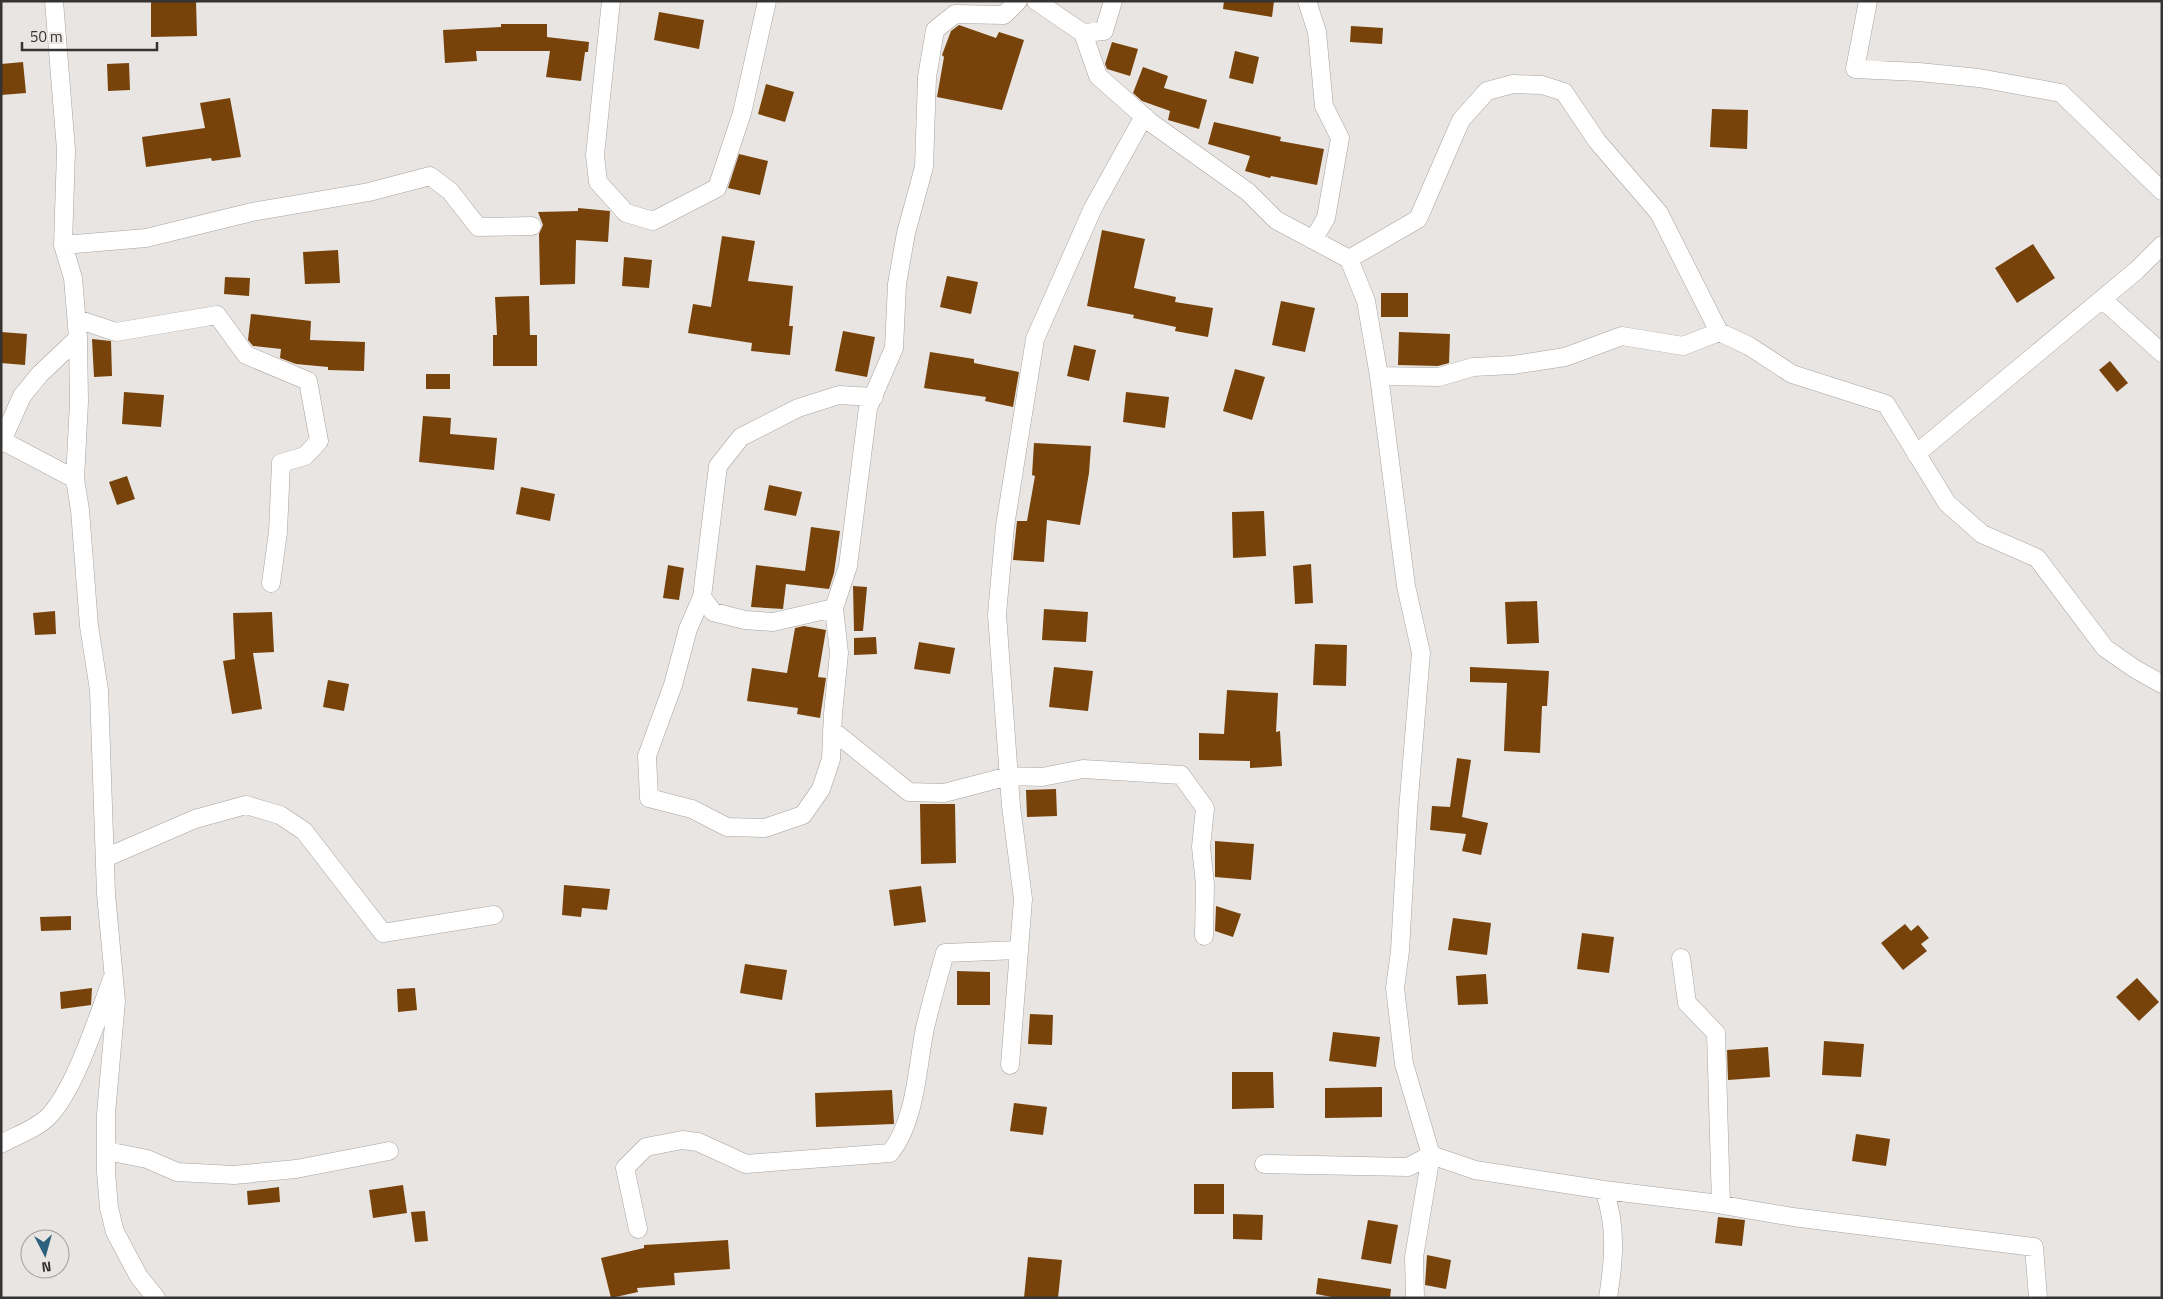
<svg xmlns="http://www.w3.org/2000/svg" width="2163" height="1299" viewBox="0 0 2163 1299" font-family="'Titillium Web',sans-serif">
	<rect width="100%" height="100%" fill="#e8e5e2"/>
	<!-- building -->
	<path fill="#78430a" d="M196,1L197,36L151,37V2Z
		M1224,1H1274L1272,17L1223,9Z
		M659,12L704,20L699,49L654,40Z
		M501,24H547V37L589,42L588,52H585L581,81L546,77L550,51H476L477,61L445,63L443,30L501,27Z
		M959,25L996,38L999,32L1024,40L1002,110L937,97L944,57L942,55L951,31Z
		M1351,26L1383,28L1382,44L1350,42Z
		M1112,42L1138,49L1130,76L1107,69L1105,64Z
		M1235,51L1259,57L1253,84L1229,78Z
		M23,62L26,93L1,95V64Z
		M129,63L130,90L108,91L107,64Z
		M1143,67L1168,76L1164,88L1207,100L1199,129L1168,120L1170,111L1142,101L1133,93Z
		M766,84L794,92L785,122L758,114Z
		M230,98L241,157L212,161L211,158L146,167L142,137L205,128L200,103Z
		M1712,109L1748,110L1747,149L1710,147Z
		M1214,122L1281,137L1280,141L1324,149L1317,185L1271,176L1270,178L1245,171L1250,156L1208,144Z
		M739,154L768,161L760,195L728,188Z
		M578,208L610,211L608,242L576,240L575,284L540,285L539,234L543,225L538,212L578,211Z
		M1102,230L1145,239L1134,288L1176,297L1175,302L1213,308L1208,337L1175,331L1176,327L1133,318L1134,315L1087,306Z
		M722,236L755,241L748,281L793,286L789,326H793L790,355L751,351L752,343L688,333L693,304L711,307Z
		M2033,244L2055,278L2017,303L1995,268Z
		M338,250L340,283L305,284L303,252Z
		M624,257L652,260L649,288L622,286Z
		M947,276L978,282L971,314L940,307Z
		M225,277L250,278L249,296L224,294Z
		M1381,293H1408V317H1381Z
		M529,296L530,335H537V366H493V335H497L495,297Z
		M1281,301L1315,308L1305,352L1272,345Z
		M251,314L311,321L310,340L365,342L364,371L328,370V367L296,364L280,358L281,349L253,346L248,340Z
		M843,331L875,337L867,377L835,371Z
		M1,332L27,334L25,365L1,363Z
		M1399,332L1450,334L1449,363L1438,366L1398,365Z
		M92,339L111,341L112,376L94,377Z
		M1074,345L1096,350L1089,381L1067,376Z
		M930,352L974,359V363L1019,372L1013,407L985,401L986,397L924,388Z
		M2110,361L2128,383L2117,392L2099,370Z
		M1235,369L1265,377L1252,420L1223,411Z
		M426,374H450V389H426Z
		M124,392L164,395L161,427L122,424Z
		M1126,392L1169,397L1165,428L1123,422Z
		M423,416L451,418L450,434L497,438L494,470L419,462Z
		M1034,443L1091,446L1089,473L1080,525L1047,520L1044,562L1013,560L1017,521H1027L1035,476L1032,475Z
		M127,476L135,499L117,505L109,482Z
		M769,485L802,492L796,516L764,510Z
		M521,487L555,494L550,521L516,514Z
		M1264,511L1266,556L1233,558L1232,512Z
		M811,527L840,531L834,573L829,589L786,584L783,609L751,607L756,565L805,571Z
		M1311,564L1313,603L1295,604L1293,566Z
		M668,565L684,568L679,600L663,598Z
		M853,586L867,587L863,631H854Z
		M1537,601L1539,643L1507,644L1505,602Z
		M1044,609L1088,612L1086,642L1042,640Z
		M55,611L56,634L35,635L33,613Z
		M272,612L274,652L253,653L262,709L232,714L223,661L235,659L233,613Z
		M804,626L826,630L818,677L826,678L820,718L797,714L798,708L747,701L752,668L787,673L795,628Z
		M876,637L877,654L854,655V638Z
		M919,642L955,648L950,674L914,669Z
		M1315,644L1347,645L1346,686L1313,685Z
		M1054,667L1093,671L1088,711L1049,707Z
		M1470,667L1549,671L1547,706H1542L1540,753L1504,751L1507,683L1470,682Z
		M328,680L349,684L344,711L323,707Z
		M1227,690L1278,693L1276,732L1280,731L1282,766L1250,768V761L1199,760V733L1224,734Z
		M1457,758L1471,760L1462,817L1488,823L1481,855L1462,851L1466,834L1430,830L1432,806L1450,807Z
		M1056,789L1057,816L1027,817L1026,790Z
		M920,804H955L956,863L921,864Z
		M1215,841L1254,844L1251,880L1215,877Z
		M564,885L610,889L607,910L582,908L581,917L562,915Z
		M921,886L926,922L894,926L889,890Z
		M1216,906L1241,914L1233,937L1215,931Z
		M71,916V930L41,931L40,917Z
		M1453,918L1491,923L1487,955L1448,950Z
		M1905,924L1911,931L1918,925L1929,938L1921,944L1927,951L1903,970L1881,943Z
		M1582,933L1614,937L1609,973L1577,969Z
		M745,964L787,970L782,1000L740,993Z
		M957,971L990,972V1005H957Z
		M1486,974L1488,1004L1458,1005L1456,976Z
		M2137,978L2159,1002L2139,1021L2116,997Z
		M92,988L91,1005L61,1009L60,992Z
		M415,988L417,1010L398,1012L397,989Z
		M1030,1014L1053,1015L1052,1045L1028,1044Z
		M1333,1032L1380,1037L1376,1067L1329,1061Z
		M1824,1041L1864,1044L1861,1077L1822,1075Z
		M1768,1047L1770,1077L1728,1080L1727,1050Z
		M1232,1072H1273L1274,1108L1232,1109Z
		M1382,1087V1117L1325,1118V1088Z
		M892,1090L894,1124L816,1127L815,1093Z
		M1014,1103L1047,1107L1043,1135L1010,1131Z
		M1856,1134L1890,1139L1886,1166L1852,1161Z
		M1194,1184H1224V1214H1194Z
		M403,1185L407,1213L373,1218L369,1190Z
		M279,1187L280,1202L248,1205L247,1191Z
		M425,1211L428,1241L415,1242L411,1212Z
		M1233,1214L1263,1215L1262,1240L1233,1239Z
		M1718,1217L1745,1220L1742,1246L1715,1243Z
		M1368,1220L1398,1225L1391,1264L1361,1259Z
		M728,1240L730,1269L674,1273L675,1285L637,1288L638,1292L611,1298L601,1258L644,1248V1245Z
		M1427,1255L1451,1260L1446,1289L1425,1285Z
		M1028,1257L1062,1260L1058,1298H1024Z
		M1318,1278L1391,1289L1390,1298H1337L1316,1294Z"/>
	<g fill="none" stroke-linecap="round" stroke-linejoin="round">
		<defs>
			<path id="minor" d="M54,1L66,150L63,245L73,278L78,338L79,402L75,479L80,510L89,626L99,690L106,894L116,1001L106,1114V1172L109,1208L115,1232L139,1277L156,1298
				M611,1L595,155L598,182L626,213L653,221L717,188L742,113L767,1
				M1036,1L1083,33L1098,76L1150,122L1248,192L1276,220L1349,259L1366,301L1379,376L1406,586L1421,653L1408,810L1400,951L1395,988L1404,1064L1431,1155L1414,1257L1415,1298
				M1307,1L1317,32L1324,106L1340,138L1326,218L1313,240
				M1868,1L1855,69L1919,72L1979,78L2061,93L2162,191
				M1083,33L1104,31L1113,1
				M63,245L146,238L252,212L369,192L430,176L450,191L478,227L532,226
				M1349,259L1418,219L1461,120L1487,91L1513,84L1542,85L1564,92L1597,141L1659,213L1719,332
				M2102,299L2162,353
				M77,319L116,332L217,315L246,355L308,381L319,441L305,456L281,463L278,532L271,583
				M1379,376L1439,377L1473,367L1513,365L1565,357L1622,336L1683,346L1719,332L1749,346L1792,374L1886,404L1947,503L1982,534L2037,558L2105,648L2135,669L2162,684
				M874,397L839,395L798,408L741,437L718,466L702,597L713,612L745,620L773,622L834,608L848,566L868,408L894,348L897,284L906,233L924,167L927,77L935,30L955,14L1004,15L1018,1
				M1,440L75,479
				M1,443L22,396L40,374L78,338
				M1916,454L2137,270L2162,245
				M702,597L688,629L673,685L647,756L649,798L692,809L727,827L765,828L803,815L821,789L831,759L833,714L839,653L834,608
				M832,730L909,792L944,793L1009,776L1042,777L1083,769L1181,775L1205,808L1201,847L1205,884L1204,936
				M105,858L195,819L246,805L280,815L304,831L383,933L494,915
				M1681,958L1687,1003L1716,1033L1721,1204
				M1010,1065L1023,899L1011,806L997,614L1005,526L1035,339L1093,208L1144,116
				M1,1144C15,1136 36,1129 48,1117C75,1090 98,1016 112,979
				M107,1151L147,1159L177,1172L234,1175L296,1169L389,1151
				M1264,1164L1408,1167L1431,1155L1475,1170L1604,1190L1711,1203L1793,1217L2034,1247L2038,1298
				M1604,1190C1617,1226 1614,1260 1608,1298
				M638,1229L625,1168L646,1147L682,1140L698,1142L746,1164L890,1153C916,1121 917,1067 925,1028C931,1003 938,978 945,953L1018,950"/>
		</defs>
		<!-- minor casing -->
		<use href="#minor" stroke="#a7a3a1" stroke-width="19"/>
		<!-- minor -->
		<use href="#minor" stroke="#fff" stroke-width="18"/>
	</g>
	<!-- border -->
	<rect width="2163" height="1299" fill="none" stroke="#363433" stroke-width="5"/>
	<!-- north arrow -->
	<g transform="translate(45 1254) rotate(174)"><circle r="24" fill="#e8e5e2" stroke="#a19e9c"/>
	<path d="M0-4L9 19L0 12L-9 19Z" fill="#2d607c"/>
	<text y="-8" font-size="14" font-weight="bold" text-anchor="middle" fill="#363433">N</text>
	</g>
	<!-- scale -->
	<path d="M22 42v8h135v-8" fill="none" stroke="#363433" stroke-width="2.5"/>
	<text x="30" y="42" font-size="15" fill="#363433" stroke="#e8e5e2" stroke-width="4" paint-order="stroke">50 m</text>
</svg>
